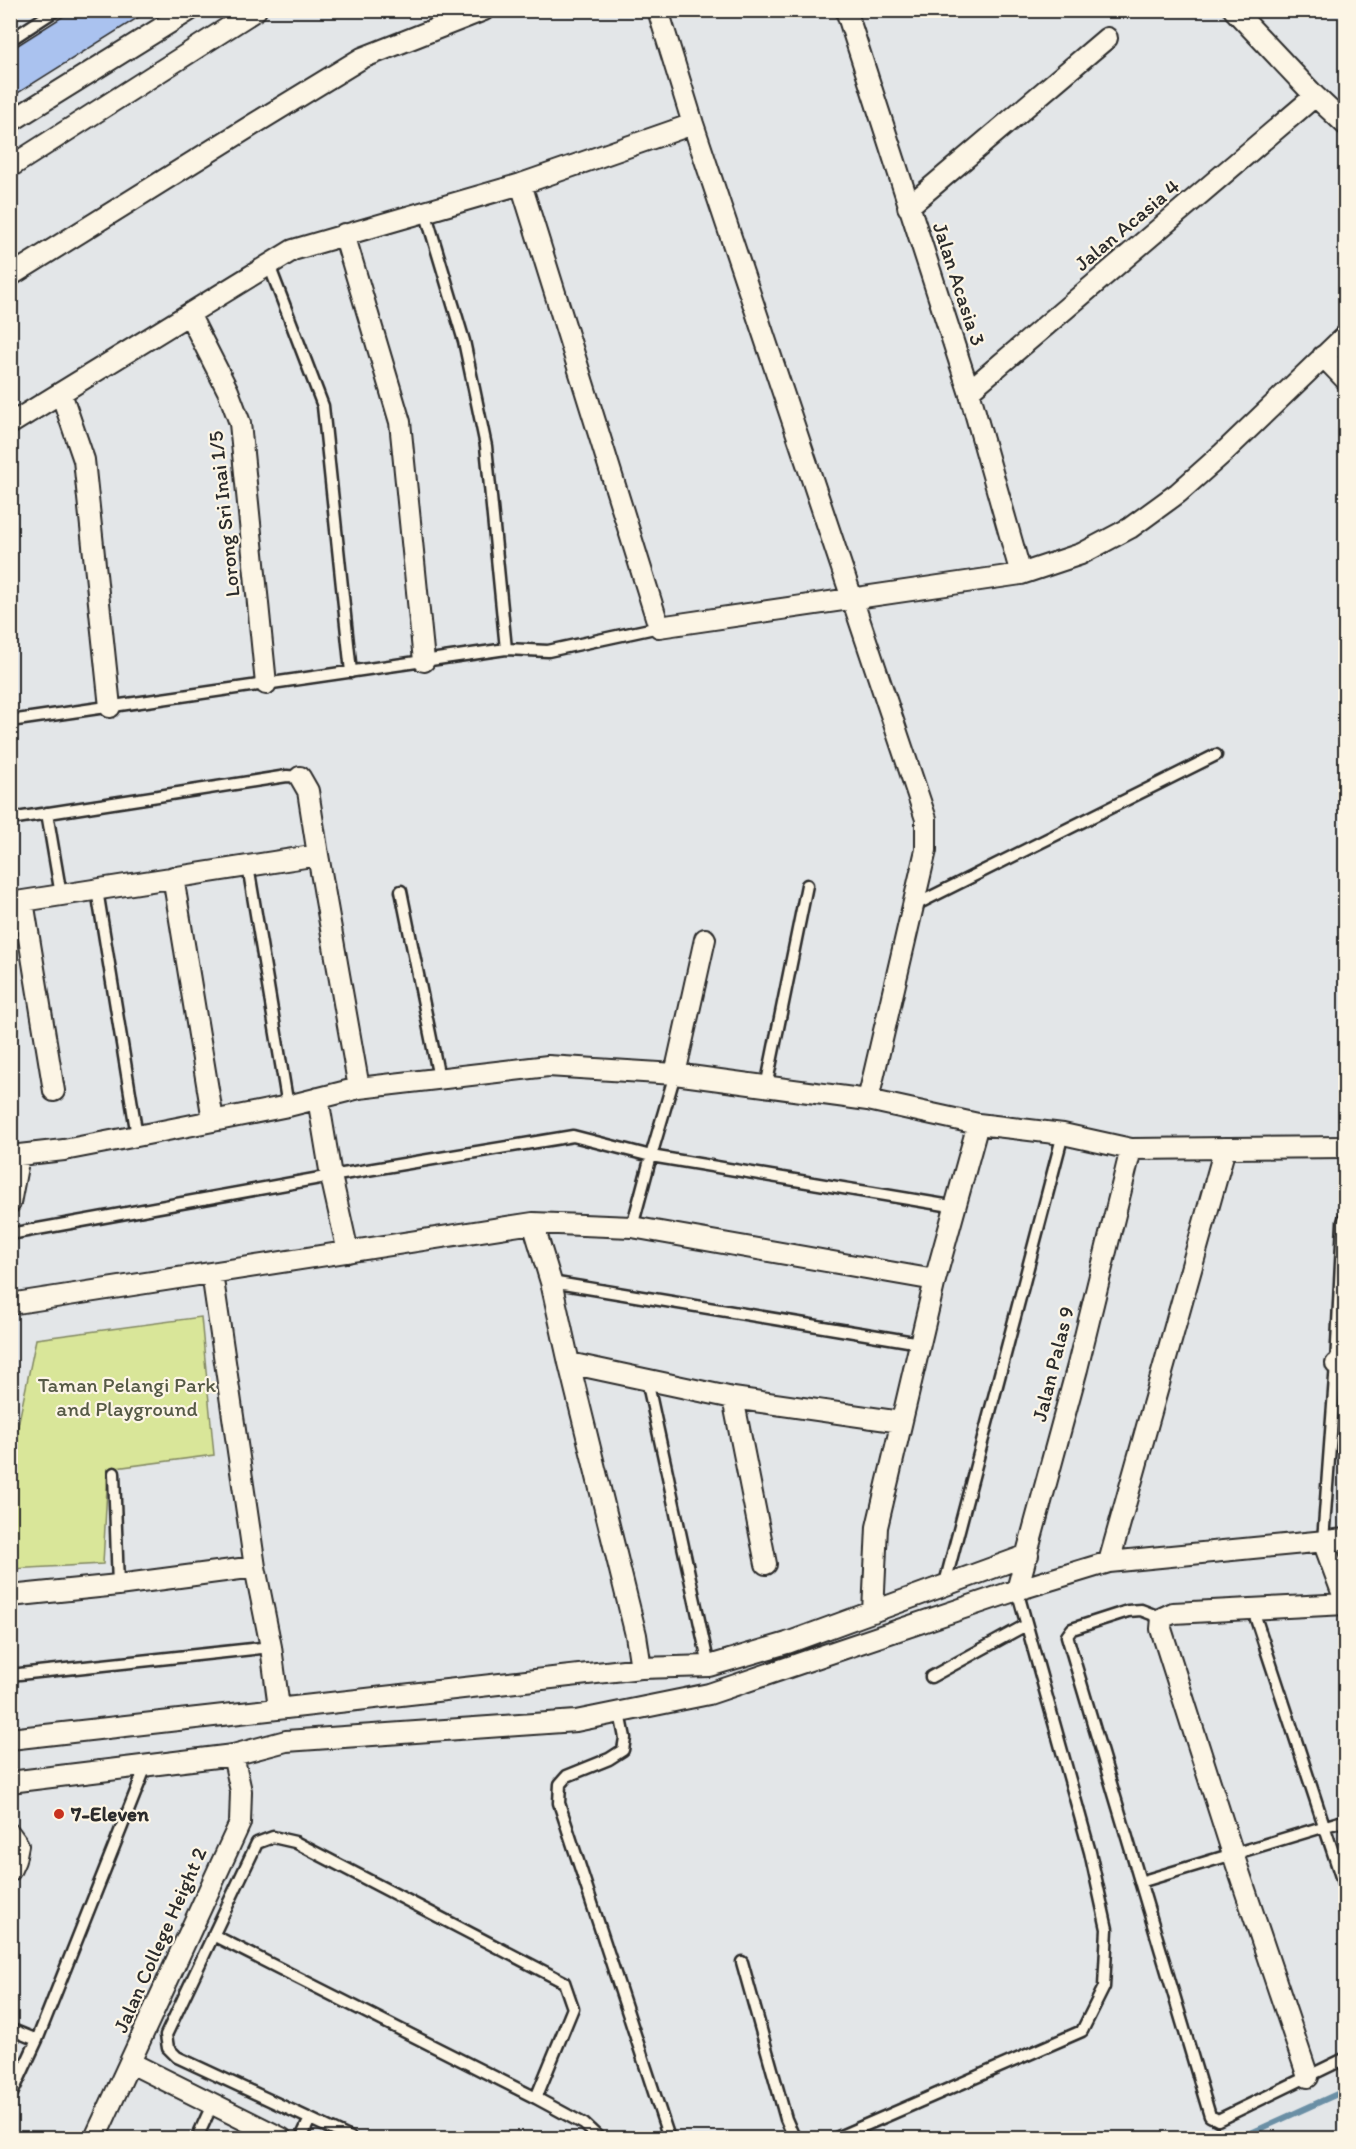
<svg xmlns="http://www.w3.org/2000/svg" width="1356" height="2149" viewBox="0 0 1356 2149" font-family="Itim,sans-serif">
	<rect width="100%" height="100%" fill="#e3e6e8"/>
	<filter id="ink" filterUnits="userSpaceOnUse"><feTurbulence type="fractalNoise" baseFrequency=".0167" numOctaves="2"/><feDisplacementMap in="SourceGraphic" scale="12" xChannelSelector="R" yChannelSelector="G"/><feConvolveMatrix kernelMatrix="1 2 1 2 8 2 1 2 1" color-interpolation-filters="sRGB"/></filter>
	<g filter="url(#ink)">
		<!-- green -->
		<path fill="#d9e699" stroke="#828862" stroke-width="1.5" d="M201,1317L214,1455L108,1469L103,1564L11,1569V1459L36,1339Z"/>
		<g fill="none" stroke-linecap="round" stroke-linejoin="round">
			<!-- stream -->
			<path stroke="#6b8fa5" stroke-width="6" d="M1240,2138L1346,2090"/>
		</g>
		<!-- building -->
		<path fill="#aac2ef" stroke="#2b2b2b" stroke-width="1.5" d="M73,10H150L10,98V50Z"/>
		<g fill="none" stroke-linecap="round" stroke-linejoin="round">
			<defs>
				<path id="service" d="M10,40L56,10
					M425,211L464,341L486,446L506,649
					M269,265L323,406L351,672
					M10,721L506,649L548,651L659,627
					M47,813L61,895
					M10,819L287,776L300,777
					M248,866L288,1106
					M97,890L137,1136
					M401,891L439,1078
					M913,906L1216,755
					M766,1087L807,885
					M632,1227L651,1156L675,1074
					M10,1234L331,1176L573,1136L651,1156L957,1207
					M551,1282L920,1343
					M647,1380L709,1666
					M114,1473L118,1585
					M1323,1541L1336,1364L1343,1222L1346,1214
					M944,1587L1063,1134
					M1253,1610L1346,1892
					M1162,1618L1141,1610L1128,1611L1072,1629L1067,1636L1210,2116L1218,2120L1346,2058
					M10,1675L271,1647
					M931,1677L1026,1625
					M620,1713L625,1738L623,1750L609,1759L567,1776L560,1784L559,1803L669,2138
					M1140,1882L1346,1820
					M213,1935L536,2098L584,2124L599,2138
					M742,1962L786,2119L793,2135L798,2138
					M10,2029L37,2040
					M10,2098L37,2040L146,1766
					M197,2138L212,2105
					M301,2138L310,2119
					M351,2138L177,2057L168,2048L166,2035L257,1843L273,1837L295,1842L564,1982L573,2008L536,2098
					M836,2138L1082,2031L1104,1987L1107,1929L1090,1852L1017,1590"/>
				<path id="minor" d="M658,10L693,124L926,819V850L868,1100
					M846,10L969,391L1021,574
					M1234,10L1315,96L1346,125
					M10,122L190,10
					M10,167L256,10
					M521,184L659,627L1021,574L1081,554L1130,528L1178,493L1223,453L1346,335
					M908,207L1107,38
					M344,234L400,422L424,661
					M10,276L254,124L362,58L484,10
					M189,314L228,391L240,423L266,684
					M1323,356L1346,380
					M969,391L1315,96
					M61,393L84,460L110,707
					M10,424L293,250L521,184L693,124
					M300,777L308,791L318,855L359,1088
					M173,877L213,1120
					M23,901L54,1091
					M10,903L318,855
					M675,1074L705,939
					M318,1098L331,1176L348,1252
					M10,1156L64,1150L137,1136L288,1106L359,1088L548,1066L675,1074L868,1100L978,1124L1063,1134L1131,1149L1346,1147
					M10,1203L19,1156
					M533,1223L551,1282L569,1363L636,1635L641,1668
					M212,1273L255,1567L271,1647L279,1708
					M10,1304L533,1223L632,1227L935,1280
					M569,1363L733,1398L901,1422
					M1336,1364H1346
					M733,1398L766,1564
					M1323,1541L1346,1603
					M1109,1562L1225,1148
					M1017,1590L1077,1369L1131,1149
					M10,1596L118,1585L255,1567
					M873,1612L877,1527L935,1280L978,1124
					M10,1739L641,1668L709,1666L787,1643L1028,1555
					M10,1782L233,1755L286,1741L576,1721L709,1694L1017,1590L1109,1562L1346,1539
					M10,1834L18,1845L15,1860L10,1871
					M131,2063L281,2138
					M1308,2077L1233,1854L1161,1629L1162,1618L1173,1613L1346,1604
					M95,2138L240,1823L241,1791L233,1755"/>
			</defs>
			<!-- service casing -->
			<use href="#service" stroke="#2b2b2b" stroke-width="15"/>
			<!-- minor casing -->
			<use href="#minor" stroke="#2b2b2b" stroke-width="24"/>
			<!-- service -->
			<use href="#service" stroke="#fcf5e5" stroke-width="10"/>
			<!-- minor -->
			<use href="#minor" stroke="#fcf5e5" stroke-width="20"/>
		</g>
	</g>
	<!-- markers -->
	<circle fill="#c8321e" stroke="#fcf5e5" stroke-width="2" cx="59" cy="1814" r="6"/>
	<g text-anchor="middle" stroke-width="4.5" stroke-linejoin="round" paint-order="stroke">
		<!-- street labels -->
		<g font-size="21" fill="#2b2b2b" stroke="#fcf5e5">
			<text transform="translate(1127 225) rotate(-40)" y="7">Jalan Acasia 4</text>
			<text transform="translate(959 284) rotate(72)" y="7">Jalan Acasia 3</text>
			<text transform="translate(224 514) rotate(-96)" y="7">Lorong Sri Inai 1/5</text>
			<text transform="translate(1053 1364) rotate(-76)" y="7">Jalan Palas 9</text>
			<text transform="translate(160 1940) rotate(-66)" y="7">Jalan College Height 2</text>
		</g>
		<!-- park labels -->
		<g font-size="21" fill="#565a46" stroke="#fcf5e5">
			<text x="127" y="1392">Taman Pelangi Park<tspan x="127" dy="24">and Playground</tspan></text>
		</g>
		<!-- poi labels -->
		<g font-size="21" font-weight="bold" fill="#2b2b2b" stroke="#fcf5e5" text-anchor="start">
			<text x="71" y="1821">7-Eleven</text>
		</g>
	</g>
	<!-- margin -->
	<rect width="1356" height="2149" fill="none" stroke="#fcf5e5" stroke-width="36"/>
	<rect x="18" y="18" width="1320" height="2113" fill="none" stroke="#2b2b2b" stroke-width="2" filter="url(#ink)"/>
</svg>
